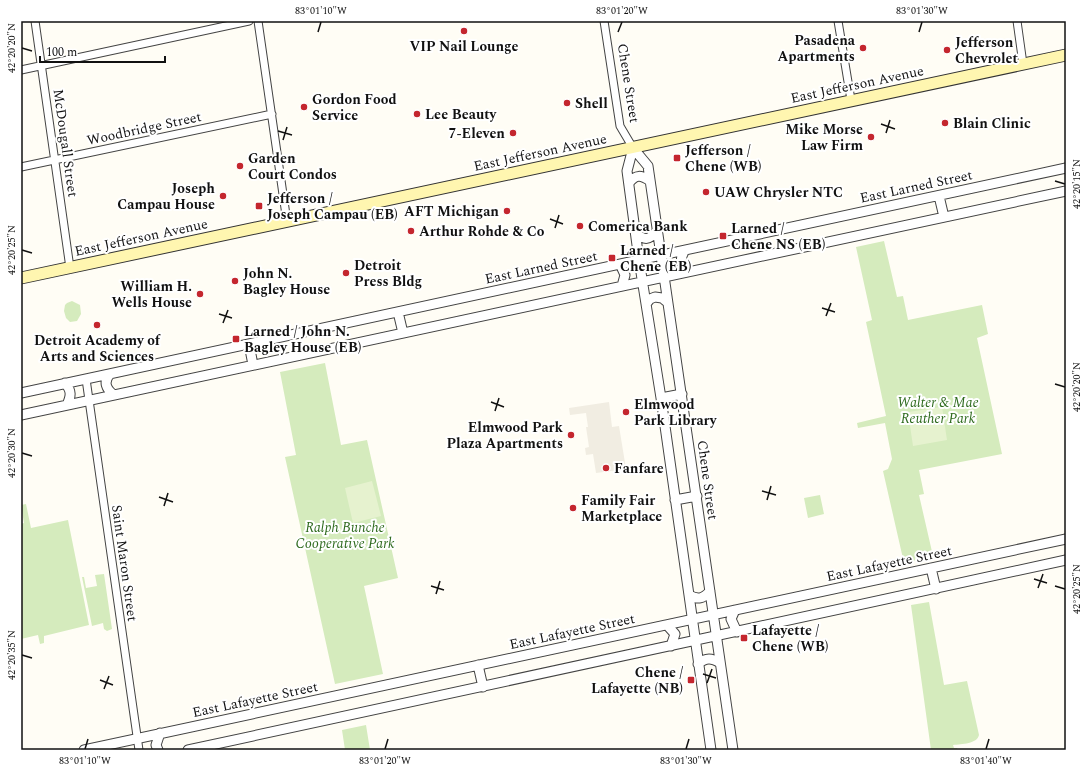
<svg xmlns="http://www.w3.org/2000/svg" width="1087" height="771" viewBox="0 0 1087 771" font-family="Spectral,serif">
	<rect width="100%" height="100%" fill="#fffdf5"/>
	<!-- grass -->
	<path fill="#d5ebbd" d="M884,241L897,297L903,296L908,320L982,305L988,334L977,338L1002,454L919,470L924,494L919,495L933,556L904,563L883,471L888,469L892,459L885,423L858,428L857,423L886,416L866,322L872,320L856,247Z
		M72,301L80,305L81,314L77,321L70,322L66,318L64,311L65,305L67,303Z
		M325,363L341,445L367,440L398,578L364,586L383,674L335,684L285,457L296,455L280,372Z
		M820,495L824,514L808,518L804,498Z
		M26,504L31,528L68,520L89,625L44,636V643L40,644L38,635L21,639V524L24,523L21,505Z
		M104,574L112,629L107,631L104,629L103,623L92,626L82,577H84L86,588L97,586L95,575Z
		M929,602L944,685L967,681L979,735C977,744 962,744 953,745L954,748H957L958,750H931L911,605Z
		M366,725L370,750H345L342,730Z"/>
	<!-- pitch -->
	<path fill="#e6f2cf" d="M942,407L947,440L913,446L908,412Z
		M372,481L381,516L353,523L345,488Z"/>
	<!-- plaza -->
	<path fill="#f1ede2" d="M609,402L612,427L619,426L626,469L596,473L593,454L586,455L585,448L589,447L586,427H588L586,413L570,415L569,408Z"/>
	<g fill="none" stroke-linecap="round" stroke-linejoin="round">
		<defs>
			<path id="minor" d="M35,21L70,268
				M258,21L287,222
				M604,21L620,126L633,148
				M838,21L851,100
				M1017,21L1023,64
				M21,70L249,21
				M21,167L272,114
				M86,379L139,750"/>
			<path id="tertiary" d="M633,148L648,166L733,750
				M633,148L627,171L639,260L661,398L711,750
				M629,183C636,174 641,175 650,181
				M939,196L944,217
				M636,233C645,241 649,240 657,231
				M685,250C679,260 680,264 690,271
				M620,264L625,275L622,286
				M646,304L650,299L655,297L662,298L667,302
				M398,312L403,333
				M249,344L253,365
				M110,374C103,382 106,389 114,395
				M65,383C72,391 71,396 67,405
				M21,393L1066,168
				M661,398L682,394
				M21,415L1066,191
				M675,500L697,496
				M931,568L936,589
				M689,595C698,600 703,599 710,591
				M735,610L731,619L737,632
				M667,625L675,634L671,646
				M698,664C706,657 712,658 720,663
				M478,665L483,687
				M84,750L1066,539
				M158,750L156,745L160,733
				M188,750L1066,560"/>
			<path id="secondary" d="M21,278L1066,55"/>
		</defs>
		<!-- minor casing -->
		<use href="#minor" stroke="#444" stroke-width="9"/>
		<!-- tertiary casing -->
		<use href="#tertiary" stroke="#444" stroke-width="11"/>
		<!-- secondary casing -->
		<use href="#secondary" stroke="#333" stroke-width="13"/>
		<!-- minor -->
		<use href="#minor" stroke="#fff" stroke-width="7"/>
		<!-- tertiary -->
		<use href="#tertiary" stroke="#fff" stroke-width="9"/>
		<!-- secondary -->
		<use href="#secondary" stroke="#fff6b0" stroke-width="11"/>
	</g>
	<!-- ticks -->
	<path fill="none" stroke="#111" stroke-width="1.5" d="M318,32L321,22M618,32L622,22M919,32L922,22M22,48L32,51M881,124L895,129M278,131L292,135M886,133L890,120M283,140L287,127M1055,181L1065,184M550,219L563,224M555,228L559,215M22,250L32,253M822,308L835,312M219,314L232,318M826,316L831,303M223,323L228,310M1055,384L1065,387M491,402L504,407M495,411L499,398M22,453L32,456M762,491L776,495M159,497L173,502M767,500L771,486M164,506L168,493M1034,579L1047,583M431,586L444,590M1055,586L1065,589M1038,588L1043,574M436,594L440,581M22,655L32,658M703,674L716,678M100,680L113,685M707,683L712,669M104,689L109,676M85,749L88,739M385,749L388,739M686,749L689,739M986,749L989,739"/>
	<!-- markers -->
	<g fill="#c4262e" stroke="#fff" stroke-width="1.5">
		<circle cx="464" cy="31" r="4"/>
		<circle cx="863" cy="48" r="4"/>
		<circle cx="947" cy="50" r="4"/>
		<circle cx="567" cy="103" r="4"/>
		<circle cx="304" cy="107" r="4"/>
		<circle cx="417" cy="114" r="4"/>
		<circle cx="945" cy="123" r="4"/>
		<circle cx="513" cy="133" r="4"/>
		<circle cx="871" cy="137" r="4"/>
		<rect x="673" y="154" width="8" height="8" rx="2"/>
		<circle cx="240" cy="166" r="4"/>
		<circle cx="706" cy="192" r="4"/>
		<circle cx="223" cy="196" r="4"/>
		<rect x="255" y="202" width="8" height="8" rx="2"/>
		<circle cx="507" cy="211" r="4"/>
		<circle cx="580" cy="226" r="4"/>
		<circle cx="411" cy="231" r="4"/>
		<rect x="719" y="232" width="8" height="8" rx="2"/>
		<rect x="608" y="254" width="8" height="8" rx="2"/>
		<circle cx="346" cy="273" r="4"/>
		<circle cx="235" cy="281" r="4"/>
		<circle cx="200" cy="294" r="4"/>
		<circle cx="97" cy="325" r="4"/>
		<rect x="232" y="335" width="8" height="8" rx="2"/>
		<circle cx="626" cy="412" r="4"/>
		<circle cx="571" cy="435" r="4"/>
		<circle cx="606" cy="468" r="4"/>
		<circle cx="573" cy="508" r="4"/>
		<rect x="740" y="634" width="8" height="8" rx="2"/>
		<rect x="687" y="676" width="8" height="8" rx="2"/>
	</g>
	<g text-anchor="middle" stroke-width="4" stroke-linejoin="round" paint-order="stroke">
		<!-- poi labels -->
		<g font-size="14" font-weight="bold" fill="#111" stroke="#fff" text-anchor="start">
			<text x="855" y="45" text-anchor="end">Pasadena<tspan x="855" dy="16">Apartments</tspan></text>
			<text x="955" y="47">Jefferson<tspan x="955" dy="16">Chevrolet</tspan></text>
			<text x="464" y="51" text-anchor="middle">VIP Nail Lounge</text>
			<text x="312" y="104">Gordon Food<tspan x="312" dy="16">Service</tspan></text>
			<text x="575" y="108">Shell</text>
			<text x="425" y="119">Lee Beauty</text>
			<text x="953" y="128">Blain Clinic</text>
			<text x="863" y="134" text-anchor="end">Mike Morse<tspan x="863" dy="16">Law Firm</tspan></text>
			<text x="505" y="138" text-anchor="end">7-Eleven</text>
			<text x="685" y="155">Jefferson /<tspan x="685" dy="16">Chene (WB)</tspan></text>
			<text x="248" y="163">Garden<tspan x="248" dy="16">Court Condos</tspan></text>
			<text x="215" y="193" text-anchor="end">Joseph<tspan x="215" dy="16">Campau House</tspan></text>
			<text x="714" y="197">UAW Chrysler NTC</text>
			<text x="267" y="203">Jefferson /<tspan x="267" dy="16">Joseph Campau (EB)</tspan></text>
			<text x="499" y="216" text-anchor="end">AFT Michigan</text>
			<text x="588" y="231">Comerica Bank</text>
			<text x="731" y="233">Larned /<tspan x="731" dy="16">Chene NS (EB)</tspan></text>
			<text x="419" y="236">Arthur Rohde &amp; Co</text>
			<text x="620" y="255">Larned /<tspan x="620" dy="16">Chene (EB)</tspan></text>
			<text x="354" y="270">Detroit<tspan x="354" dy="16">Press Bldg</tspan></text>
			<text x="243" y="278">John N.<tspan x="243" dy="16">Bagley House</tspan></text>
			<text x="192" y="291" text-anchor="end">William H.<tspan x="192" dy="16">Wells House</tspan></text>
			<text x="244" y="336">Larned / John N.<tspan x="244" dy="16">Bagley House (EB)</tspan></text>
			<text x="97" y="345" text-anchor="middle">Detroit Academy of<tspan x="97" dy="16">Arts and Sciences</tspan></text>
			<text x="634" y="409">Elmwood<tspan x="634" dy="16">Park Library</tspan></text>
			<text x="563" y="432" text-anchor="end">Elmwood Park<tspan x="563" dy="16">Plaza Apartments</tspan></text>
			<text x="614" y="473">Fanfare</text>
			<text x="581" y="505">Family Fair<tspan x="581" dy="16">Marketplace</tspan></text>
			<text x="752" y="635">Lafayette /<tspan x="752" dy="16">Chene (WB)</tspan></text>
			<text x="683" y="677" text-anchor="end">Chene /<tspan x="683" dy="16">Lafayette (NB)</tspan></text>
		</g>
		<!-- street labels -->
		<g font-size="14" fill="#111" stroke="#fff">
			<text transform="translate(629 83) rotate(81)" y="5">Chene Street</text>
			<text transform="translate(857 84) rotate(-12)" y="5">East Jefferson Avenue</text>
			<text transform="translate(144 128) rotate(-12)" y="5">Woodbridge Street</text>
			<text transform="translate(66 143) rotate(82)" y="5">McDougall Street</text>
			<text transform="translate(540 152) rotate(-12)" y="5">East Jefferson Avenue</text>
			<text transform="translate(916 186) rotate(-12)" y="5">East Larned Street</text>
			<text transform="translate(141 237) rotate(-12)" y="5">East Jefferson Avenue</text>
			<text transform="translate(541 267) rotate(-12)" y="5">East Larned Street</text>
			<text transform="translate(708 480) rotate(82)" y="5">Chene Street</text>
			<text transform="translate(125 563) rotate(82)" y="5">Saint Maron Street</text>
			<text transform="translate(889 563) rotate(-12)" y="5">East Lafayette Street</text>
			<text transform="translate(572 631) rotate(-12)" y="5">East Lafayette Street</text>
			<text transform="translate(255 699) rotate(-12)" y="5">East Lafayette Street</text>
		</g>
		<!-- park labels -->
		<g font-size="14" font-style="italic" fill="#2f6b1f" stroke="#fff">
			<text x="938" y="407">Walter &amp; Mae<tspan x="938" dy="16">Reuther Park</tspan></text>
			<text x="345" y="532">Ralph Bunche<tspan x="345" dy="16">Cooperative Park</tspan></text>
		</g>
	</g>
	<!-- border -->
	<rect width="1087" height="771" fill="none" stroke="#ffffff" stroke-width="44"/>
	<!-- scale -->
	<path d="M40 56v6h125v-6" fill="none" stroke="#111111" stroke-width="2"/>
	<text x="46" y="56" font-size="12" fill="#111111" stroke="#ffffff" stroke-width="3" paint-order="stroke">100 m</text>
	<rect x="22" y="22" width="1043" height="727" fill="none" stroke="#111" stroke-width="1.5"/>
	<g font-size="10" text-anchor="middle" fill="#111">
		<text x="321" y="14">83°01'10"W</text>
		<text x="622" y="14">83°01'20"W</text>
		<text x="922" y="14">83°01'30"W</text>
		<text transform="translate(11 48) rotate(-90)" y="4">42°20'20"N</text>
		<text transform="translate(1076 184) rotate(-90)" y="4">42°20'15"N</text>
		<text transform="translate(11 250) rotate(-90)" y="4">42°20'25"N</text>
		<text transform="translate(1076 387) rotate(-90)" y="4">42°20'20"N</text>
		<text transform="translate(11 453) rotate(-90)" y="4">42°20'30"N</text>
		<text transform="translate(1076 589) rotate(-90)" y="4">42°20'25"N</text>
		<text transform="translate(11 655) rotate(-90)" y="4">42°20'35"N</text>
		<text x="85" y="764">83°01'10"W</text>
		<text x="385" y="764">83°01'20"W</text>
		<text x="686" y="764">83°01'30"W</text>
		<text x="986" y="764">83°01'40"W</text>
	</g>
</svg>
